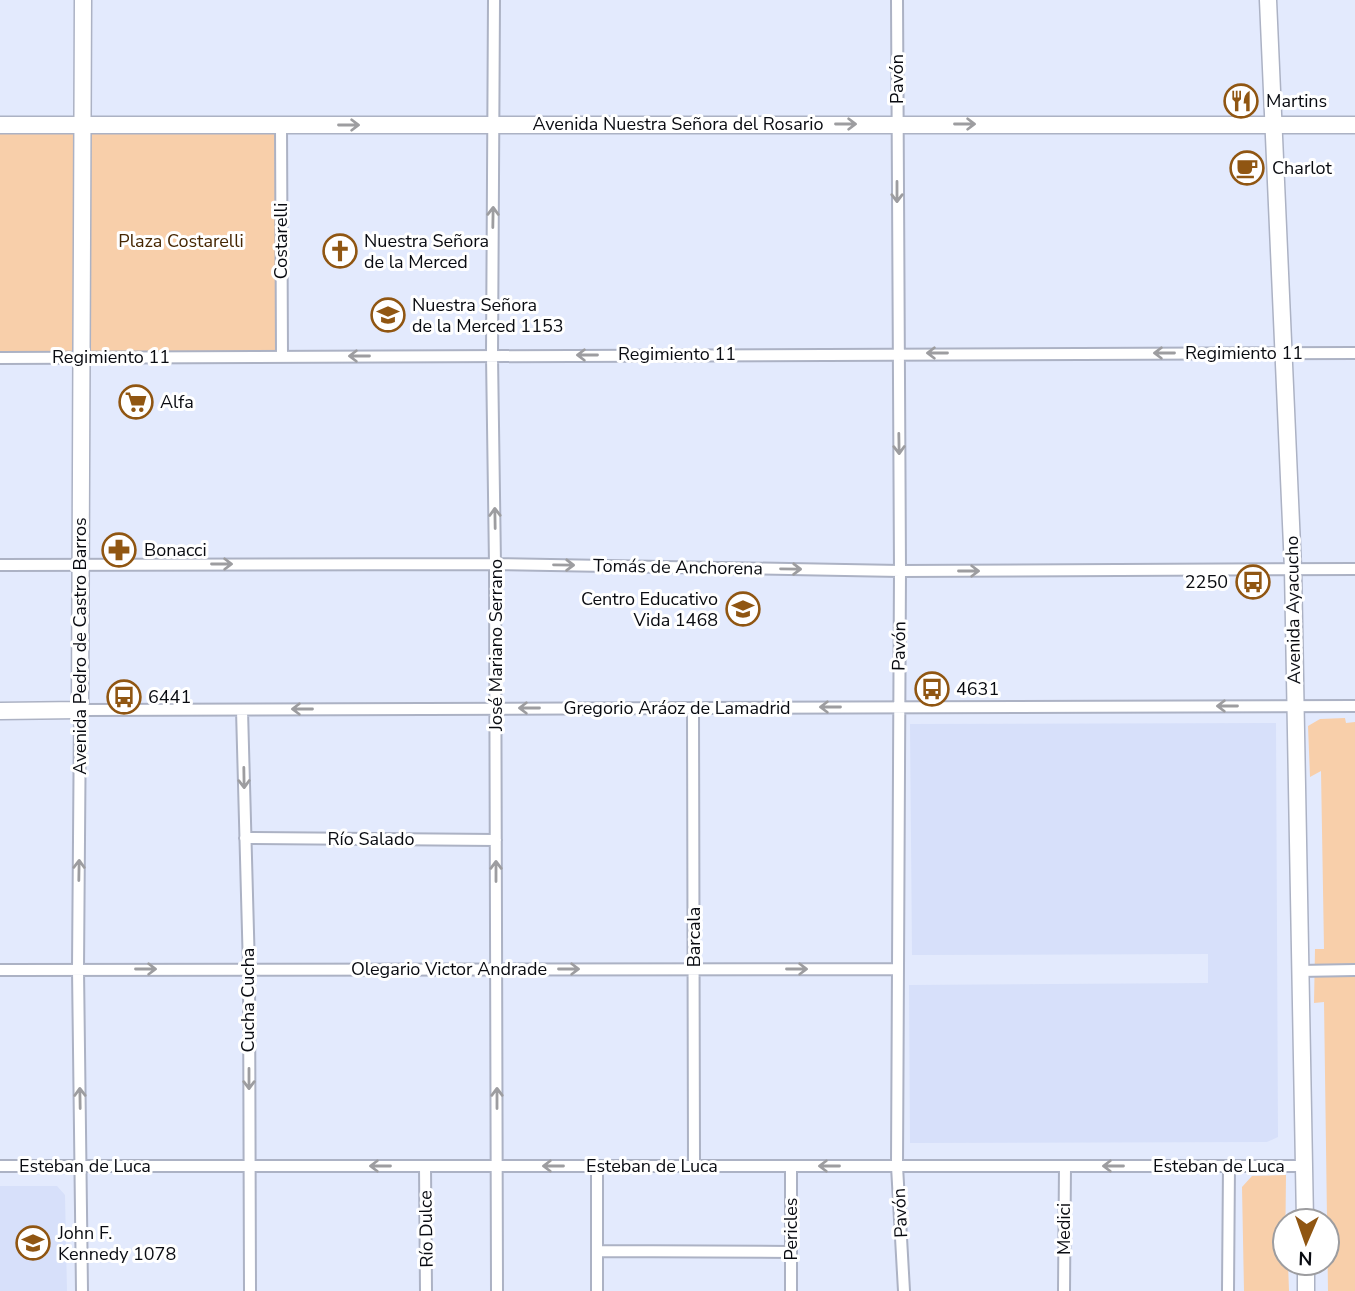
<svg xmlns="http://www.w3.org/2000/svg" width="1355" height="1291" viewBox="0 0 1355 1291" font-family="'Nunito Sans',sans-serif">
	<rect width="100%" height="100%" fill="#e3eafd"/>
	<!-- built -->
	<path fill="#d7e0fa" d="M1276,723L1278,1137L1267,1142L910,1143L909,985L1208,983V954L912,955L910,724Z
		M0,1186H57L65,1195L67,1291H0Z"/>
	<!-- green -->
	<path fill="#f8cfaa" d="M0,125H281L282,357L0,358Z
		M1345,718L1346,723L1355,722V1291H1328L1324,1002L1314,1003L1315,949H1324L1321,771L1310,777L1308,726L1320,719Z
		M1286,1175L1285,1263H1288L1289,1291H1244L1242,1187L1252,1176Z"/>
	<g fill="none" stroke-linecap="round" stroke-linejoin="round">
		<defs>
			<path id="street" d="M494,0L492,356L495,564L497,1291
				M897,0L900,571L897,1166L904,1291
				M281,125L282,357
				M0,358L1355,353
				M0,565L495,564L900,571L1355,569
				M693,708L694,1166
				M242,710L249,969L250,1291
				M245,838L496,840
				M0,970L897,969
				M1299,971L1355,970
				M0,1166H1304
				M425,1166L426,1291
				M597,1166V1291
				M791,1166V1291
				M597,1251L791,1252
				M82,1291L78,969L80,710L1355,706
				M1064,1291L1065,1166
				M1228,1291L1229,1166"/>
			<path id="secondary" d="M1268,0L1293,569L1305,1221
				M0,125H1355
				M0,711L80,710L83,0
				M1306,1263V1291"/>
		</defs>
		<!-- street casing -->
		<use href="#street" stroke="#acb2c4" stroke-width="14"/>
		<!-- secondary casing -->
		<use href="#secondary" stroke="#acb2c4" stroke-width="19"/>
		<!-- street -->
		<use href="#street" stroke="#fff" stroke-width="10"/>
		<!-- secondary -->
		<use href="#secondary" stroke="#fff" stroke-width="16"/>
	</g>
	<!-- one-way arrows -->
	<defs><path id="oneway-shaft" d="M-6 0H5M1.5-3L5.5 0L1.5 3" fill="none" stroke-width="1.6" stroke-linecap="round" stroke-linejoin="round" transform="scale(1.75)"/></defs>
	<g stroke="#9d9da0">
		<use href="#oneway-shaft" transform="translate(846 124)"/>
		<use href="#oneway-shaft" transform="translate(965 124)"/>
		<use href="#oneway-shaft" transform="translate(349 125)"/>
		<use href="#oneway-shaft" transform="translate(897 192) rotate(90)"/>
		<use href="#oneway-shaft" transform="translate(493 217) rotate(-89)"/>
		<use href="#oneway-shaft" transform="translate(937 353) rotate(-180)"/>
		<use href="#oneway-shaft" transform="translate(1164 353) rotate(-180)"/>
		<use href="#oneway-shaft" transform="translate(587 355) rotate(180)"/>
		<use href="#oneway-shaft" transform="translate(359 356) rotate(180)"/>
		<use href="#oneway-shaft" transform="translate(899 444) rotate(89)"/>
		<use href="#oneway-shaft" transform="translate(495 518) rotate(-91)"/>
		<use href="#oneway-shaft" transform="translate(222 564)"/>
		<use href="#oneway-shaft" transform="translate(564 565) rotate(1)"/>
		<use href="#oneway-shaft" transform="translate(791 569) rotate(1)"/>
		<use href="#oneway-shaft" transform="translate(969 571)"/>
		<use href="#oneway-shaft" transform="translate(1227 706) rotate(180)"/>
		<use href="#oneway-shaft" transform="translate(830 707) rotate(180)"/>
		<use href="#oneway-shaft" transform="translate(529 708) rotate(180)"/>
		<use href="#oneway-shaft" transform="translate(302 709) rotate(180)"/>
		<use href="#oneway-shaft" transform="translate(244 778) rotate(89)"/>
		<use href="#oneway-shaft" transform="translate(79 870) rotate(-89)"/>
		<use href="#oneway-shaft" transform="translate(496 871) rotate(-90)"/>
		<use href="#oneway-shaft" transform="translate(146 969)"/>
		<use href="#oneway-shaft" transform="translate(569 969)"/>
		<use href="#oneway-shaft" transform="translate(797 969)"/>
		<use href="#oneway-shaft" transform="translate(249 1079) rotate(90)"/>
		<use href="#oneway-shaft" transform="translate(80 1098) rotate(-91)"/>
		<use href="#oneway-shaft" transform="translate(497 1098) rotate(-90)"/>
		<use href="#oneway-shaft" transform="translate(380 1166) rotate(-180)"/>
		<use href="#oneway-shaft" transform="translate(553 1166) rotate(180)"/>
		<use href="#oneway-shaft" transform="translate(829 1166) rotate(-180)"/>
		<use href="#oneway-shaft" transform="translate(1113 1166) rotate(180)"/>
	</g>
	<!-- icons -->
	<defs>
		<symbol id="restaurant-ring" viewBox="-11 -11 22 22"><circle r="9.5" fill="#fff" stroke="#905612" stroke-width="1.5"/><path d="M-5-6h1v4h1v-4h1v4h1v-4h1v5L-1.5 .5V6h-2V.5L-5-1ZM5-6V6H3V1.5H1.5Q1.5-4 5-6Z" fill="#905612"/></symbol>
		<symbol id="cafe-ring" viewBox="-11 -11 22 22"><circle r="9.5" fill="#fff" stroke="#905612" stroke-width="1.5"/><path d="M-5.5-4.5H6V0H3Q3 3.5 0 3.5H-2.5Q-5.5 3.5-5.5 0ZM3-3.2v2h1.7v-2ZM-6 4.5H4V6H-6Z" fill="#905612"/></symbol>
		<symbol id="church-ring" viewBox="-11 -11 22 22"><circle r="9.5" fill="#fff" stroke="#905612" stroke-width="1.5"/><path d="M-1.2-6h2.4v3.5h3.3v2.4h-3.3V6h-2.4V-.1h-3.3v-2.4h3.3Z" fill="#905612"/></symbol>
		<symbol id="university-ring" viewBox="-11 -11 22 22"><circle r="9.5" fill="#fff" stroke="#905612" stroke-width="1.5"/><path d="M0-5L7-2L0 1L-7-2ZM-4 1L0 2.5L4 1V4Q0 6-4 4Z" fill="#905612"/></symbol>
		<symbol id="supermarket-ring" viewBox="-11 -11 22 22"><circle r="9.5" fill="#fff" stroke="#905612" stroke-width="1.5"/><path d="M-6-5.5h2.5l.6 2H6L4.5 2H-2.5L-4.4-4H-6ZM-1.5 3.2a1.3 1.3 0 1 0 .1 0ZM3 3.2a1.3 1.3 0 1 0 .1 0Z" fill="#905612"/></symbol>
		<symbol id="pharmacy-ring" viewBox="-11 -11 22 22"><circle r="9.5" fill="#fff" stroke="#905612" stroke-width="1.5"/><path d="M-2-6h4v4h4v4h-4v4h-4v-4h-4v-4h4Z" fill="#905612"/></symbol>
		<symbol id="bus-ring" viewBox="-11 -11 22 22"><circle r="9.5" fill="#fff" stroke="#905612" stroke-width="1.5"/><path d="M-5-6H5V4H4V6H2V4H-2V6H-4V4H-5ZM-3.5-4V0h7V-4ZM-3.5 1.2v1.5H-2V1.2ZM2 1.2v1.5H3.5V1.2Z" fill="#905612"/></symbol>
		<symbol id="school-ring" viewBox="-11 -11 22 22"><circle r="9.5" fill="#fff" stroke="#905612" stroke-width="1.5"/><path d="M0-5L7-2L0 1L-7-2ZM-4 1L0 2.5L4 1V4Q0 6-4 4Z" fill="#905612"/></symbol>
	</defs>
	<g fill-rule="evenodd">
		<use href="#restaurant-ring" x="1222" y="82" width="38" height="38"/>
		<use href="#cafe-ring" x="1228" y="149" width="38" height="38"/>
		<use href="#church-ring" x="321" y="232" width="38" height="38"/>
		<use href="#university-ring" x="369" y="296" width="38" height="38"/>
		<use href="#supermarket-ring" x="117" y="383" width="38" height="38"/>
		<use href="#pharmacy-ring" x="100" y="531" width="38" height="38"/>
		<use href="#bus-ring" x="1234" y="563" width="38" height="38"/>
		<use href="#school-ring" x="724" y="590" width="38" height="38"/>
		<use href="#bus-ring" x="913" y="670" width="38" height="38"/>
		<use href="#bus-ring" x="105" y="678" width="38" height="38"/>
		<use href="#school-ring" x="14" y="1224" width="38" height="38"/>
	</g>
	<g text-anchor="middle" stroke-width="6" stroke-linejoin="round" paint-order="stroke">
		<!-- street labels -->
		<g font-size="18" fill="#090b11" stroke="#fff">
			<text transform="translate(897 79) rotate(-90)" y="6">Pavón</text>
			<text x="678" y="130">Avenida Nuestra Señora del Rosario</text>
			<text transform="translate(281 241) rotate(-90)" y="6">Costarelli</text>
			<text x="1244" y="359">Regimiento 11</text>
			<text x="677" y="360">Regimiento 11</text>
			<text x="111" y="363">Regimiento 11</text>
			<text transform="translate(678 567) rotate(1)" y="6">Tomás de Anchorena</text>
			<text transform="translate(1293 610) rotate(-91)" y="6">Avenida Ayacucho</text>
			<text transform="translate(496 645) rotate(-90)" y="6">José Mariano Serrano</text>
			<text transform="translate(80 646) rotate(-90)" y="6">Avenida Pedro de Castro Barros</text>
			<text transform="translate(899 646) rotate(-89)" y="6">Pavón</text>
			<text x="677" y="714">Gregorio Aráoz de Lamadrid</text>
			<text x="371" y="845">Río Salado</text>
			<text transform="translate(694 937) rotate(-90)" y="6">Barcala</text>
			<text x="449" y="975">Olegario Victor Andrade</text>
			<text transform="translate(248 1000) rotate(-90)" y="6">Cucha Cucha</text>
			<text x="85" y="1172">Esteban de Luca</text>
			<text x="652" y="1172">Esteban de Luca</text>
			<text x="1219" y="1172">Esteban de Luca</text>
			<text transform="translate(900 1213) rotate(-93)" y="6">Pavón</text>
			<text transform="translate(426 1229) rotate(-91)" y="6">Río Dulce</text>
			<text transform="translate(791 1229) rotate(-90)" y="6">Pericles</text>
			<text transform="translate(1064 1229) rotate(-90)" y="6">Medici</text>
		</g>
		<!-- poi labels -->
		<g font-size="18" fill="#090b11" stroke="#fff" text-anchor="start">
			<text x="1266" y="107">Martins</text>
			<text x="1272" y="174">Charlot</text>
			<text x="364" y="247">Nuestra Señora<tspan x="364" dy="21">de la Merced</tspan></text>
			<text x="412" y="311">Nuestra Señora<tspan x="412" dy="21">de la Merced 1153</tspan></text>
			<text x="160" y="408">Alfa</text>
			<text x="144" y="556">Bonacci</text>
			<text x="1228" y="588" text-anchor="end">2250</text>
			<text x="718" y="605" text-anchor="end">Centro Educativo<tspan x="718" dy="21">Vida 1468</tspan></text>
			<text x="956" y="695">4631</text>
			<text x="148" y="703">6441</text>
			<text x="58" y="1239">John F.<tspan x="58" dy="21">Kennedy 1078</tspan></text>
		</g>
		<!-- park labels -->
		<g font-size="18" fill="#462703" stroke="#fff">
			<text x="181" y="247">Plaza Costarelli</text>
		</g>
	</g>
	<!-- north arrow -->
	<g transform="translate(1306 1242) rotate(182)"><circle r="33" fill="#ffffff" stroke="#9d9da0" stroke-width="2"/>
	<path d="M0-5L12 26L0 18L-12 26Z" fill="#905612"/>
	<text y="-10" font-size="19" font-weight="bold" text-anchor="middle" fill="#090b11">N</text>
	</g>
</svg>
